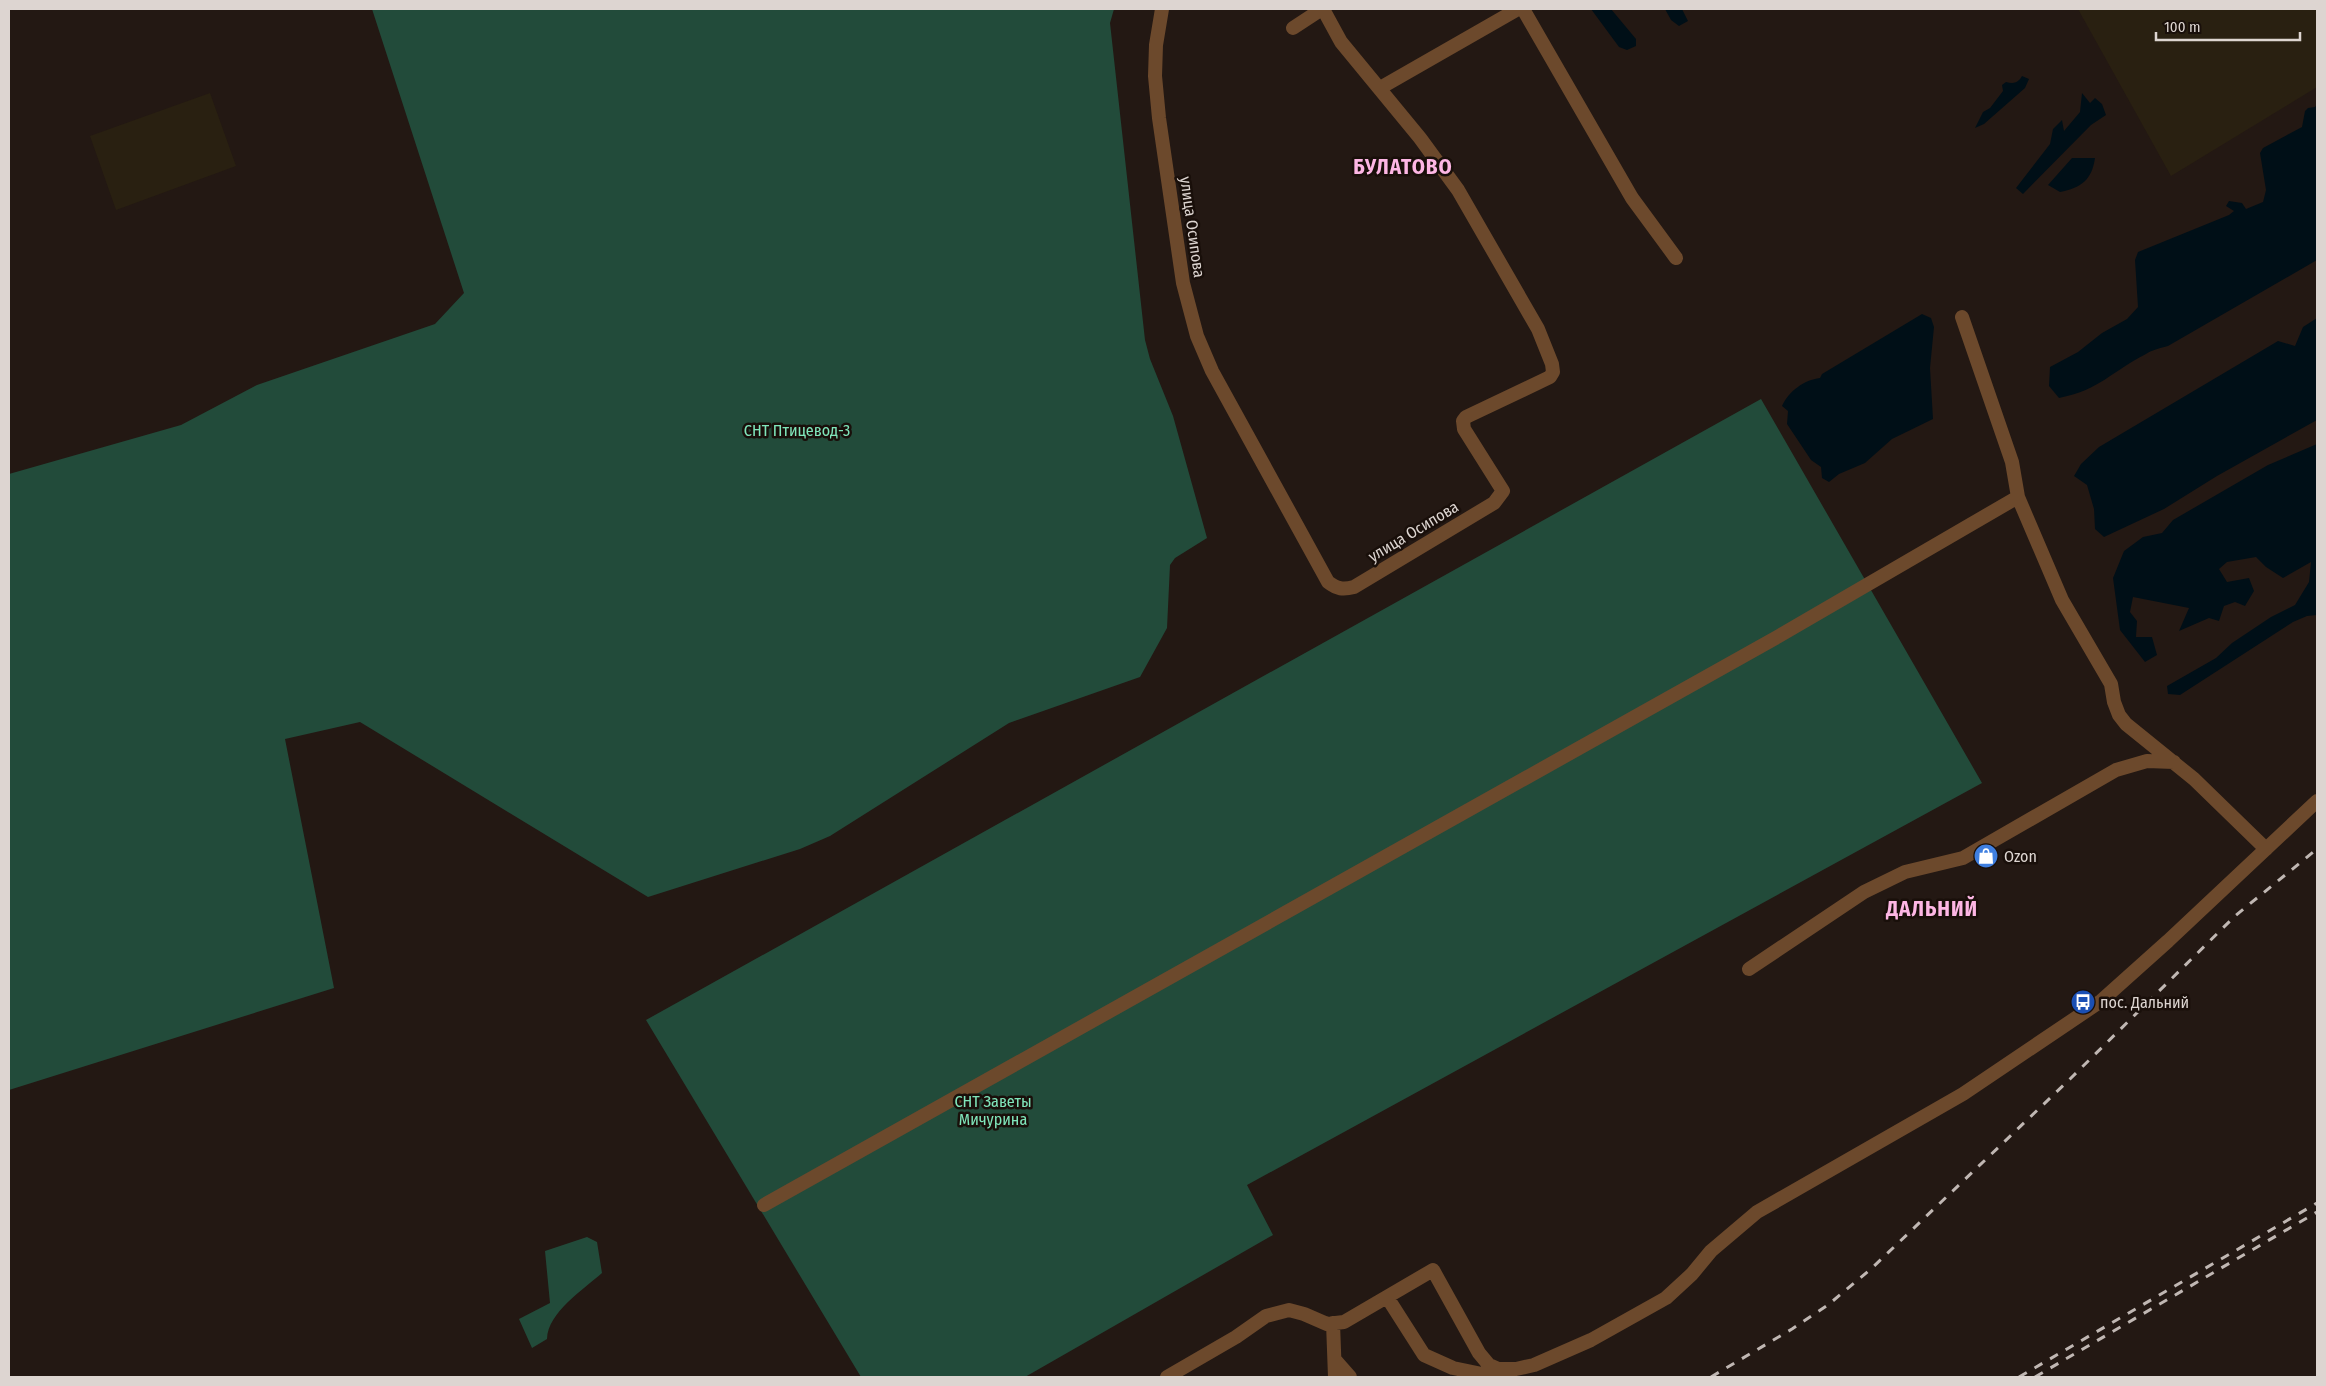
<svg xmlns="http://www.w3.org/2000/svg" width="2326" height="1386" viewBox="0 0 2326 1386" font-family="'Fira Sans Condensed',sans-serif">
	<rect width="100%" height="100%" fill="#231813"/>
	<!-- industrial -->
	<path fill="#292011" d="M2078,9H2317V87L2171,176Z
		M210,93L236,166L116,210L90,136Z"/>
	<!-- green -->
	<path fill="#224b3a" d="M372,9H1114L1110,23L1145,340L1150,359L1173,416L1207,538L1175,558L1170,565L1167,628L1140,677L1009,723L830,836L800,849L648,897L360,722L285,739L334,988L9,1090V474L181,425L257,385L435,324L464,293Z
		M1761,399L1982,783L1247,1185L1273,1235L1025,1377H861L646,1020Z
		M587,1237L597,1242L602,1273C583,1290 548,1312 547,1339L532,1348L519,1319L550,1303L545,1251Z"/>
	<!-- water -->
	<path fill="#000f17" d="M1591,9H1611L1636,39V46L1627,50L1619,47Z
		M1665,9H1682L1688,21L1679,26L1671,20Z
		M2022,76L2029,79L2025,88L1984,124L1975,128L1983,112L1990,108L2003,91L2002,85L2006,82C2014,84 2018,83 2022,76Z
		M2082,93L2090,103L2095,98L2102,104L2106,115L2091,125L2023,194L2016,188L2050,144L2053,129L2062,120L2064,131L2080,112Z
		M2317,104V260L2168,346C2161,348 2152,350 2146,354C2112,371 2100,390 2059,398L2049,386L2050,367L2078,352L2102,333L2127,319L2138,307L2135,260L2138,252L2229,215L2234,211L2226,206L2229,201L2242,203L2246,209L2263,202L2266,190L2260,153L2263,148L2302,127L2305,111L2308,108L2315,107Z
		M2072,158H2095C2092,180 2081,188 2060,192L2048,185Z
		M1922,314L1931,318L1934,327L1930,368L1933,419L1892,439L1865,463L1839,474L1829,482L1822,478L1821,467L1811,460L1787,424L1788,411L1782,406C1789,391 1804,380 1820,378L1822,374Z
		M2317,318V420L2217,476L2164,509L2104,537L2095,529L2094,509L2087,485L2074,476L2081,464L2099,447L2278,341L2295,346L2303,327Z
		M2317,444V615L2307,616L2293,622L2180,695L2168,694L2167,686L2216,658L2232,643L2271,617L2295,605L2309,582L2311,562L2283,578L2266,567L2256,557L2227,562L2219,569L2227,582L2249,578L2254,591L2245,606L2235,602L2224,606L2219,621L2209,618L2179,631L2189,608L2133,597L2130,612L2137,621L2136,637H2152L2157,655L2145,662L2120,630L2113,578L2124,551L2143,537L2162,533L2173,520L2268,465Z"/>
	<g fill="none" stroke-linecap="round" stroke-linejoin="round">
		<!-- minor -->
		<path stroke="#6c492c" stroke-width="14" d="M1162,9L1156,45L1155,76L1159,118L1183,283L1197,336L1212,371L1328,582C1337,589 1343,590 1354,587L1494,503L1503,491L1464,429L1463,421L1466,417L1550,377L1553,372L1552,364L1538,329L1458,190L1420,138L1341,42L1323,9
			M1523,9L1632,198L1676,258
			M1293,28L1322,9
			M1380,88L1518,9
			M1962,317L2012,462L2018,497L2062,600L2111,684L2114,702L2119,715L2126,724L2194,779L2266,849
			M1749,969L1864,892L1905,872L1963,858L2116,770L2147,761L2174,762
			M764,1205L1779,636L2018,497
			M1387,1297L1424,1355L1453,1368L1482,1374L1498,1369
			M1333,1323L1335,1377
			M1335,1360L1350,1377
			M1167,1377L1236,1337L1266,1316L1289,1310L1304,1314L1327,1324L1344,1322L1433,1270L1479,1353L1489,1365L1498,1369H1516L1534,1365L1591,1340L1666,1298L1692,1274L1711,1251L1757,1212L1963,1094L2101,1001L2168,941L2317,801"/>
		<!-- rail -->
		<path stroke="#c0b7b3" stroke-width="3" stroke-dasharray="9 9" stroke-linecap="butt" d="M1711,1377L1792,1329L1828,1305L1872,1268L2070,1079L2235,916L2317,849
			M2019,1377L2317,1203
			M2035,1377L2317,1212"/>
	</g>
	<!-- icons -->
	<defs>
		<symbol id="shop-disc" viewBox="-11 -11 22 22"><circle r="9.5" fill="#3f7fe0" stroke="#190f0a"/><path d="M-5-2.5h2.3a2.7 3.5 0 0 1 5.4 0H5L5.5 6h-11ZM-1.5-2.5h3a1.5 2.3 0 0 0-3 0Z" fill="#fff"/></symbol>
		<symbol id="bus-disc" viewBox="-11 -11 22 22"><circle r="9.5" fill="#1a4fb4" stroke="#190f0a"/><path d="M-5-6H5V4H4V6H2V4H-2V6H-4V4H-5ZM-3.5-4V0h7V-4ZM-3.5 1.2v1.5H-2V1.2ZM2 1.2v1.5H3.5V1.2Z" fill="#fff"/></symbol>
	</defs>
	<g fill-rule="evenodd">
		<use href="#shop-disc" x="1972" y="842" width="28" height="28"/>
		<use href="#bus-disc" x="2069" y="988" width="28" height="28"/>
	</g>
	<g text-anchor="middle" stroke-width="5" stroke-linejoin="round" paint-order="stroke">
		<!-- street labels -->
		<g font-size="16" fill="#ddd5d1" stroke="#190f0a">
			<text transform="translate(1193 227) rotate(82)" y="6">улица Осипова</text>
			<text transform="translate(1413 531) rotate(-31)" y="6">улица Осипова</text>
		</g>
		<!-- park labels -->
		<g font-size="16" fill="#80e6bb" stroke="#190f0a">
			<text x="797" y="436">СНТ Птицевод-3</text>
			<text x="993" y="1107">СНТ Заветы<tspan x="993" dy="18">Мичурина</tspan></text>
		</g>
		<!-- poi labels -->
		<g font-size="16" fill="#ddd5d1" stroke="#190f0a" text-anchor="start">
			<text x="2004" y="862">Ozon</text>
			<text x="2100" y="1008">пос. Дальний</text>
		</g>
		<!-- district labels -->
		<g font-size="21" font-weight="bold" letter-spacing="1" fill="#fdb6e4" stroke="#190f0a">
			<text x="1403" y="174">БУЛАТОВО</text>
			<text x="1932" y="916">ДАЛЬНИЙ</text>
		</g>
	</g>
	<!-- border -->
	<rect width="2326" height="1386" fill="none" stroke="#ddd5d1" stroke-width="20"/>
	<!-- scale -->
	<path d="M2156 32v8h144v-8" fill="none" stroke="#ddd5d1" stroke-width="2.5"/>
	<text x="2164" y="32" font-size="15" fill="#ddd5d1" stroke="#190f0a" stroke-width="4" paint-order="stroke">100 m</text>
</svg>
